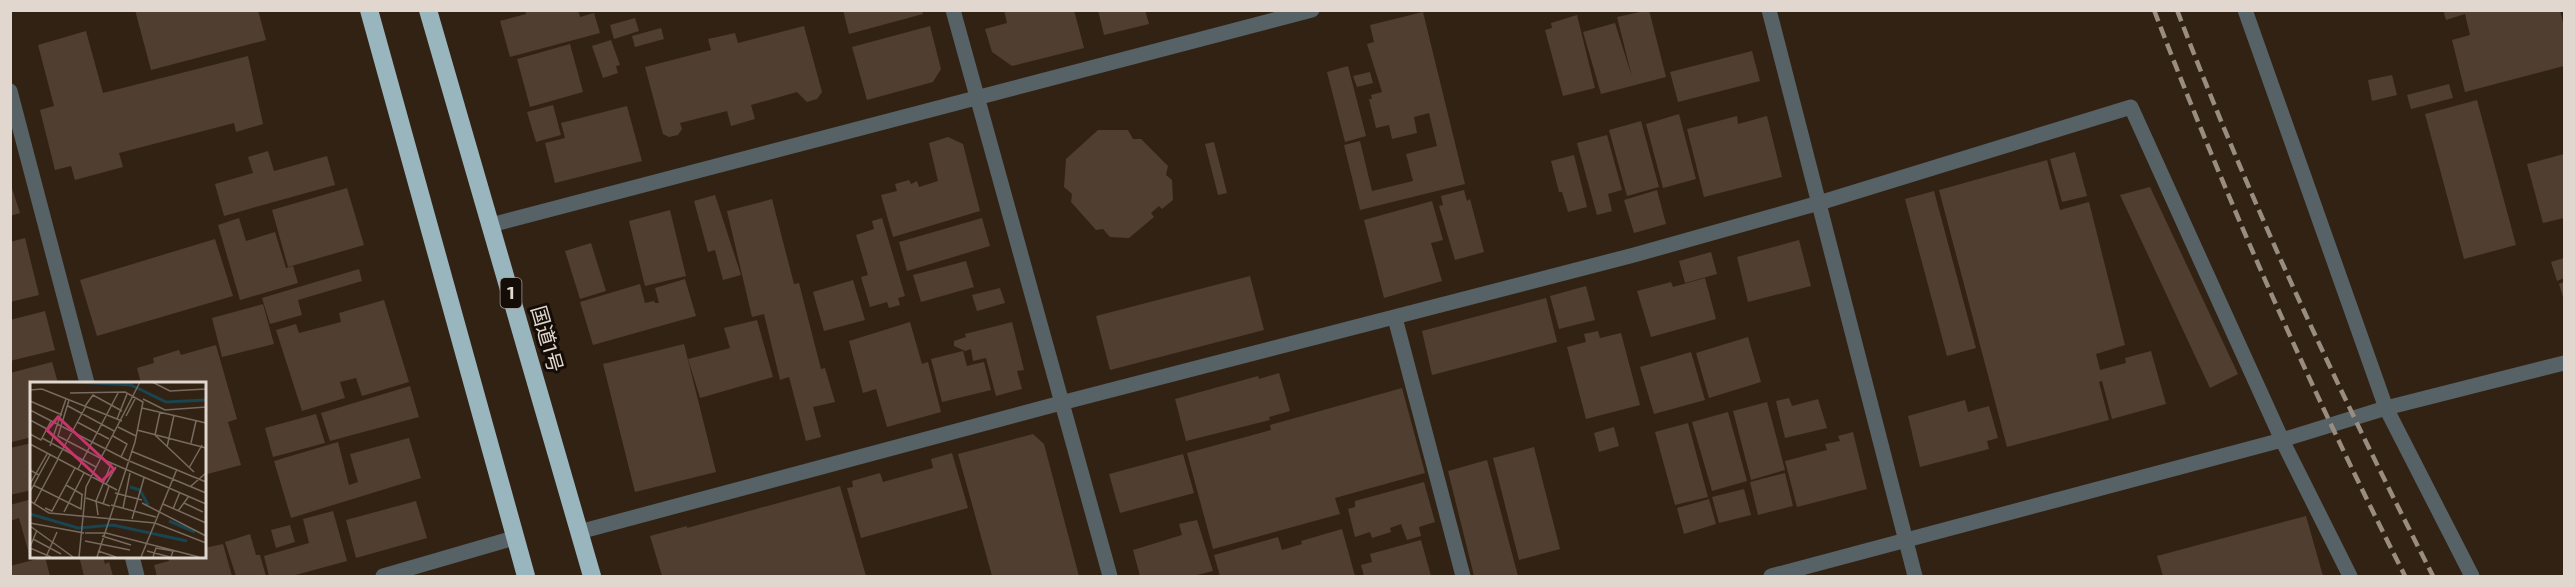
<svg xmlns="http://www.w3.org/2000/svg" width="2575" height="587" viewBox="0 0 2575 587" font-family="'Exo 2','Noto Sans JP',sans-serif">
	<rect width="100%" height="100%" fill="#312214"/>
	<!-- building -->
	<path fill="#503f30" d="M135,10H258L266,40L151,70Z
		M525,10H578L580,17L594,13L600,33L510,57L500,21L526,14Z
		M843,10H922L923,14L849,34Z
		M1004,10H1074L1084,48L1012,66L992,52L985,29L1007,23Z
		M1098,10H1145L1149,24L1104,35Z
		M1649,10L1666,77L1601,94L1583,32L1615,23L1632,77L1617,17Z
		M2443,10H2560L2564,27V66L2465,92L2452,40L2470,35L2465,14L2446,20Z
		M1423,12L1465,184L1360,210L1344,145L1360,141L1372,191L1413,181L1406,154L1437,146L1429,113L1414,117L1417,133L1392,139L1389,125L1376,128L1369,99H1372L1371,95L1382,92L1367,44L1374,42L1370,25Z
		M1577,15L1595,88L1563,96L1545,30L1552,28L1551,23Z
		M635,18L639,31L614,39L610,25Z
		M804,26L822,92L817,99L807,102L797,92L751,105L755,119L731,126L727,111L680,123L682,129L678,135L669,137L663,134L645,67L711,50L708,39L735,33L738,43Z
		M930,26L941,69L933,82L867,100L852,47Z
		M661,28L664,39L635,47L632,36Z
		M86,31L103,93L248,56L263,124L236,132L234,123L119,153L123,167L75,180L71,166L55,170L40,110L54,106L38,45Z
		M611,40L620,65L616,66L618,73L603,78L592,46Z
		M570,44L583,92L530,107L517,59Z
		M1752,51L1760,81L1678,102L1670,72Z
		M1348,66L1366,136L1345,142L1327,72Z
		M1370,72L1373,83L1357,87L1353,76Z
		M2392,75L2397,95L2372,101L2368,80Z
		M2449,84L2453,98L2411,109L2407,95Z
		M2477,100L2516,245L2464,259L2425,114Z
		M553,105L561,135L536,142L527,112Z
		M627,106L642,161L555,183L545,143L565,138L561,123Z
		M1679,114L1696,179L1663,188L1646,124Z
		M1737,116L1738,124L1767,116L1782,177L1704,197L1687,129Z
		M1641,121L1659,187L1627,196L1609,130Z
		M1098,130H1128L1133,139H1141L1168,166L1166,175L1172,180L1173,200L1162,209L1159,206L1151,213L1154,217L1129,238L1110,237L1103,229L1096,230L1071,202L1072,194L1064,187L1066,159Z
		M1607,135L1622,190L1608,194L1612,211L1597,215L1577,143Z
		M948,137L963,144L980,211L893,237L881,195L897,191L895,184L909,180L911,184L917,181L919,187L938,181L929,143Z
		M1214,142L1227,193L1218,195L1205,144Z
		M268,151L274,171L327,156L335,185L224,216L215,184L253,173L248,157Z
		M2075,152L2087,196L2062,202L2050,159Z
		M2564,154V218L2543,223L2527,164Z
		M1574,155L1587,207L1568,212L1562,192H1559L1551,161Z
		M2047,160L2060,210L2089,202L2125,345L2096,354L2100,370L2126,363L2125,358L2151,351L2166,404L2112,419L2102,381L2099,382L2109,420L2007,447L1939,190Z
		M10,182L20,213L10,216Z
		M2150,187L2238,374L2210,388L2120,195Z
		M347,188L364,245L288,267L272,210Z
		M1464,190L1467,201L1470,199L1484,252L1455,260L1439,206L1443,205L1441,196Z
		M1657,190L1666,224L1634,233L1624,200Z
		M1934,191L1976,348L1947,356L1905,199Z
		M715,195L741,275L723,280L715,250L708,252L694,201Z
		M772,199L794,284L799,283L821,369L825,368L835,402L813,407L821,437L806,441L789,377L780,380L764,314L752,317L727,211Z
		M1432,201L1443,240L1431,243L1442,281L1384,298L1364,220Z
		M670,210L686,276L645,286L629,221Z
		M239,218L246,241L275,232L286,268L293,266L298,283L240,300L218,225Z
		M882,218L905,296L898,298L900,305L889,308L887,302L870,307L861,277L868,275L856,235L874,229L872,221Z
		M982,218L990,246L907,271L899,242Z
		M25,238L39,295L10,302V242Z
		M215,239L233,296L97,336L80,280Z
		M1799,240L1811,286L1748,302L1737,257Z
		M591,243L606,291L580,299L565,251Z
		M1711,252L1717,274L1685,283L1679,261Z
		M2564,258V278L2557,281L2551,262Z
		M966,261L974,287L921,302L913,275Z
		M359,269L362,281L298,300L302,315L270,324L262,298Z
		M1250,276L1264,330L1110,370L1096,316Z
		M1705,278L1716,319L1651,337L1637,291L1671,282L1673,287Z
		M685,279L696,316L593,345L580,302L640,284L645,303L654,301L655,303H659L655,288Z
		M853,280L865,320L824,331L813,292Z
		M2564,282V300L2559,284Z
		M1586,286L1595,320L1559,329L1550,296Z
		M1000,288L1005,303L977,311L972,295Z
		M1546,298L1557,342L1432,375L1422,331Z
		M384,300L409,382L362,396L356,378L340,382L345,398L302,411L276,330L296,324L299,333L341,322L339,313Z
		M263,304L274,344L222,357L212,318Z
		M45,311L55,350L10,361V320Z
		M757,320L773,377L700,398L688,359L730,348L724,328Z
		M910,322L922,364L928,362L941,412L887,427L876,389L863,393L849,341Z
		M1012,322L1024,370L1017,371L1022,389L996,396L986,358L973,361L971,349L965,351L954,346V341L966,337L965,334Z
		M1598,331L1600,338L1621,333L1640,405L1586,419L1567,347L1586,342L1584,334Z
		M1748,337L1761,382L1709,398L1696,353Z
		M684,344L716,472L635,492L603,364Z
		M216,345L237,419L228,422L241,465L204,475V383H141L137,368L154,363L153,358L179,350L181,355Z
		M963,351L967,366L984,362L991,390L942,402L931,359Z
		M1691,352L1705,400L1654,414L1640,367Z
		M52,362L58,383H32V437L12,442L10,373Z
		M1279,373L1290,411L1269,417L1270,420L1186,441L1175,399L1258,376L1259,379Z
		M410,386L419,417L330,441L321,413Z
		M1402,388L1425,473L1335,498L1340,514L1213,549L1187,453L1271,430L1270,425Z
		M1789,398L1792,406L1818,399L1827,428L1785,438L1776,401Z
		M1965,400L1968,412L1989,406L1998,438L1987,441L1989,449L1920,467L1908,416Z
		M1767,402L1785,470L1751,480L1733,411Z
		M1728,412L1747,481L1712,491L1692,422Z
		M316,414L325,443L273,457L265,428Z
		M1688,423L1708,497L1675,505L1655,432Z
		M1614,427L1619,446L1599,452L1594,433Z
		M1853,432L1867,489L1797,507L1785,461L1827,450L1825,444L1840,441L1838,436Z
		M1033,434L1044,444L1079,576H992L958,454Z
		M409,438L421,478L291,518L274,461L338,442L349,485L358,482L350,454Z
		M32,443V490L10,495V448Z
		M1534,447L1560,549L1519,560L1493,458Z
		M952,453L968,508L861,538L847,488L853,487L852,481L880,473L883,482L933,468L931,459Z
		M1183,454L1194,493L1120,513L1109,474Z
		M1487,460L1518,576H1474L1448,471Z
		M1785,473L1793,506L1758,515L1750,482Z
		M1424,482L1435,522L1419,527L1421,536L1407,540L1401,524L1390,528L1391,532L1372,538L1370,532L1355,537L1348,509L1355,507V501Z
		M840,486L866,576H662L650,536L687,526V528Z
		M1744,489L1751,515L1719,523L1712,497Z
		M32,499V553L29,554L19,518L10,521V505Z
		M1709,499L1716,524L1684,534L1677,508Z
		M416,501L427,538L356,558L346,520Z
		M333,511L347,561L292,576H269L264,556L309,543L303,519Z
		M2306,516L2323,576H2163L2157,556Z
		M1197,520L1213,571L1193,576H1140L1133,550L1182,535L1179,524Z
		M290,525L295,542L276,548L271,530Z
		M1342,529L1355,576H1220L1214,555L1278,537L1282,550L1302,544L1301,541Z
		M250,534L256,555H260L266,576H236L225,542Z
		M1421,540L1431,576H1364L1361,565L1372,562L1370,554Z
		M223,544L232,576H157L154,565L169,561L168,558L204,556V548Z
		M79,556H103L105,564L109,562L113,576H84Z
		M45,557L50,576H10V566Z"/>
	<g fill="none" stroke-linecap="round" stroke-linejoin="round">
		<!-- minor -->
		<path stroke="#566265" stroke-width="15" d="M953,10L1110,576
			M1769,10L1915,576
			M2245,10L2386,408L2472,576
			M10,91L87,383
			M491,225L1312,10
			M1395,318L1463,576
			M579,532L1061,403L1634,255L1819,203L2131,107L2282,440L2350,576
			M132,556L137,576
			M383,576L514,538
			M1771,576L2282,440L2386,408L2564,363"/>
		<!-- highway -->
		<path stroke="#99b6be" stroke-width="18" d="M369,10L526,576
			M428,10L592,576"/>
		<!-- rail -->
		<path stroke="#998d82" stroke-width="4.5" stroke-dasharray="12 6" stroke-linecap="butt" d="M2154,10C2228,203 2312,392 2405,576
			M2177,10C2251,204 2339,392 2433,576"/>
	</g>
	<g text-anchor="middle" stroke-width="6" stroke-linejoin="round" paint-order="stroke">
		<!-- shield labels -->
		<rect fill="#140d07" stroke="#a49a92" stroke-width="1.5" x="500.5" y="278" width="21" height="30" rx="4.5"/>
		<g font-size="18" font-weight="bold" fill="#e1d7ce">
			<text x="511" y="299">1</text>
		</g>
		<!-- street labels -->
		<g font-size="20" fill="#e1d7ce" stroke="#140d07">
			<text transform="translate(547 339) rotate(74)" y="7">国道1号</text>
		</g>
	</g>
	<!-- overview -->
	<g transform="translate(30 382)">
		<rect width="176" height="176" fill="#312214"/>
		<path fill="none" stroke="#194550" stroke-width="3" d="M46,0L101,3L136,20L176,18M100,105L110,108L118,123M0,132L48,146L83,143L157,159M139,139L165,150"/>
		<path fill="none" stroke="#776a5e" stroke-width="1.5" d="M122,0L140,9L176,7M0,8L12,7L92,39M40,11L95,10L113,20L105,60L67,175M113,17L135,28L176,25M39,18L28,54L70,76M0,19L32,33M38,24L84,49M55,24L63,13L92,29M112,26L176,41M0,28L97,78L176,111M96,34L105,17M87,37L97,12M0,38L17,47M47,40L79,57M88,45L106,54M107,48L176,66M0,52L11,58L21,39M125,53L164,90M125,53L130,30M83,54L97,62L91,75M12,56L66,85M161,61L166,39M0,62L87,108M20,64L36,17M137,65L144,33M101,69L176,100M28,76L56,24M72,77L176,122M159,86L172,63M48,87L88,11M0,88L9,93L0,110M9,93L20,73M0,102L17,72M76,102L86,85M3,103L51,127L52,112M36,103L53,113M161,104L176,91M85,111L112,118M56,116L80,124M0,119L19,131L125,141L176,161M112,121L176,154M154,121L173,130M4,122L28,77M73,122L79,104M133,122L176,141M81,123L126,135M15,126L22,129L45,86M93,126L100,91M143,127L150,110M148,129L159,114M34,130L54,91M68,133L66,119L81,82M102,137L114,96M0,141L54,151M0,144L43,175M55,151H76L169,175M72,154L101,163M3,157L31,172M55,159L100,168M0,165L7,148M0,166L21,175M68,169L86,175M117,169L140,175M16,175L27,150M49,175L56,105L110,0M111,175L147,87M123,175L126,166L143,169L141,175"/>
		<path fill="#c7356c" fill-opacity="0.15" stroke="#c7356c" stroke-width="3" d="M28,35L84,87L72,99L17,48Z"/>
		<rect width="176" height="176" fill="none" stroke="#e1d7ce" stroke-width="3"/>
	</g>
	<!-- border -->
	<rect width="2575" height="587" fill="none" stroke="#e1d7ce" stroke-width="24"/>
</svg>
